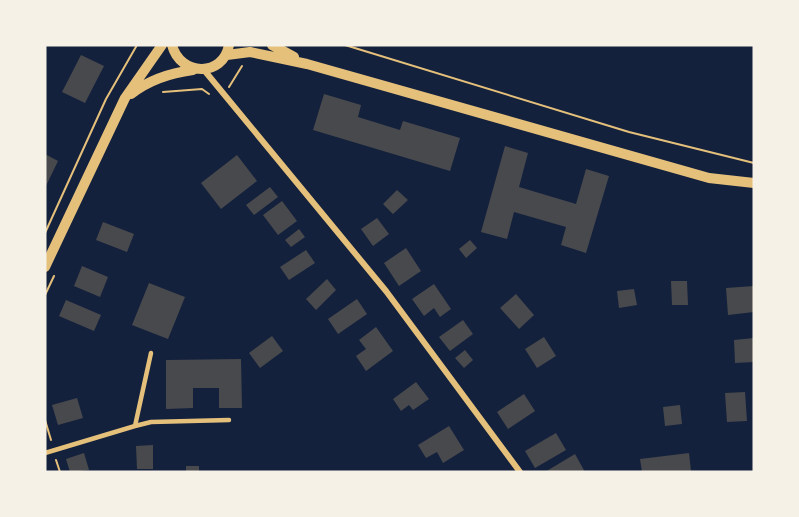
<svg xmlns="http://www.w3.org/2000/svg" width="799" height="517" viewBox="0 0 799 517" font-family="Ubuntu,sans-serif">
	<rect width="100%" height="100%" fill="#14213d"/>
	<!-- building -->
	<path fill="#48494c" d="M81,55L104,66L85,103L62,92Z
		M324,94L361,105L358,117L400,130L403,121L460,138L450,171L313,130Z
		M505,146L528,153L519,187L576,204L586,169L609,176L586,253L561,245L566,227L514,212L507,239L481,232Z
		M45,154L58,161L45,188Z
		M237,155L257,181L221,209L201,183Z
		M270,187L278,197L254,215L246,205Z
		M397,190L408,200L393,214L383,204Z
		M282,201L297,221L278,235L263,215Z
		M377,218L389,234L373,246L361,229Z
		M103,222L134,234L127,252L96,240Z
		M299,229L305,237L291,247L285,240Z
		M470,240L477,248L466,258L459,249Z
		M406,248L421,271L399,286L384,263Z
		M306,250L315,263L289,280L280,267Z
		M82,266L108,277L100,297L74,286Z
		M327,279L336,290L316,310L306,299Z
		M671,281H687L688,305H672Z
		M149,283L185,297L168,339L132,325Z
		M434,284L451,309L440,317L434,308L424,316L412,299Z
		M754,286V312L728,315L726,288Z
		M634,289L637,305L619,308L617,291Z
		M516,294L534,315L519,329L500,308Z
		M357,299L367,314L338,334L328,319Z
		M66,300L101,315L94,331L59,316Z
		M463,320L473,334L450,351L439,337Z
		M376,327L393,351L366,371L356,356L366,349L359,340Z
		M272,336L283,351L260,368L249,353Z
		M544,337L556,356L537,368L525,349Z
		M754,338V362L735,363L734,340Z
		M465,350L473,360L464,368L455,358Z
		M241,359L242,408H219V388H193V408L166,409V360Z
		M416,382L429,399L413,410L409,405L401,411L393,399Z
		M745,392L747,421L727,422L725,393Z
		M524,394L535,411L508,429L497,412Z
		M77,398L83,418L58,425L52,405Z
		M680,405L682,424L665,426L663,407Z
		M449,426L464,450L443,463L437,452L426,458L418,445Z
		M556,433L566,450L535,468L525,451Z
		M153,445V469H137L136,446Z
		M84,453L89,470L70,472L66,459Z
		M689,453L691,471L642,472L640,459Z
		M575,454L585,472H545Z
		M186,466H199V472H186Z"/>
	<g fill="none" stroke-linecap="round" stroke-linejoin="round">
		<!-- path -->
		<path stroke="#e5c07b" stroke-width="2" d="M345,45L629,132L754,163
			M229,87L242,66
			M163,92L202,89L209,94
			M45,233L106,99L137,45
			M45,295L54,276
			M45,420L51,440
			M56,460L60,472"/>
		<!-- service -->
		<path stroke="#e5c07b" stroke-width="4.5" d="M135,426L151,422L229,420
			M45,453L135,426L151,353"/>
		<!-- minor -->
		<path stroke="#e5c07b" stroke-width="6" d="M204,70L386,291L520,472"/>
		<!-- tertiary -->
		<path stroke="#e5c07b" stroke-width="10" d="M172,45C180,76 223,78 229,45
			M272,45L294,57
			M227,55L250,52L307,64L709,178L754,183
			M131,94C149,80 170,73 193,70
			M45,267L125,98L162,45"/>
	</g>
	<!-- border -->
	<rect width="799" height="517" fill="none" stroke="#f6f1e7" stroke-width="93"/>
</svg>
